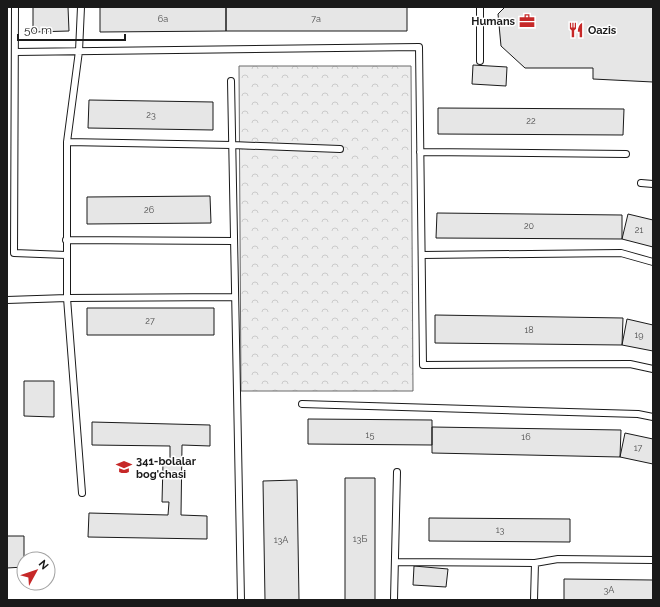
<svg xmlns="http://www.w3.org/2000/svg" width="660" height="607" viewBox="0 0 660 607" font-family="Raleway,sans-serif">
	<defs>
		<pattern id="forest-crowns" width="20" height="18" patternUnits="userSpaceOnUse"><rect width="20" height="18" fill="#ededed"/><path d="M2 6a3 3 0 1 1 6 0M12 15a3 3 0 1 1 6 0" fill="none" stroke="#cbcbcb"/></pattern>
	</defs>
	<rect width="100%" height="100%" fill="#fff"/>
	<!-- forest -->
	<path fill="url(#forest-crowns)" stroke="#6a6a6a" d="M239,66H411L413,391H241Z"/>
	<!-- building -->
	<path fill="#e6e6e6" stroke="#1a1a1a" d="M33,7H68L69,31L33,32Z
		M100,7H226V31L100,32Z
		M226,7H407V31H226Z
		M505,7H653V82L593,79V68H525L501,46L498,14Z
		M473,65L507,67L506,86L472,84Z
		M89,100L213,102V130L88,128Z
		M438,108L624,109L623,135L438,134Z
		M210,196L211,223L87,224V197Z
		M437,213L622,215V239L436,238Z
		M628,214L653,220V247L622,239Z
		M87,308H214V335H87Z
		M435,315L623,318L622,345L435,343Z
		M627,319L653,325V351L622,345Z
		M24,381H54V417L24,416Z
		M308,419L432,420V445L308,444Z
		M92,422L210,425V446L182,445L181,515L207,516V539L88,537L89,513L168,515L169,502H162L163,463H170V446L92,445Z
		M432,427L621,430L620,457L432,453Z
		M625,433L653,439V464L620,457Z
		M345,478H375V600H345Z
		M297,480L299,600H265L263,481Z
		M429,518L570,519V542L429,541Z
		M7,536H24V567L7,568Z
		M414,566L448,569L446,587L413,585Z
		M564,579L653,580V600H564Z"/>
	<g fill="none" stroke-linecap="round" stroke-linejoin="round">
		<defs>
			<path id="lane" d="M15,7L14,253L66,255
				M480,7V61
				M15,52L419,47L423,365L630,364L653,369
				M231,81L241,600
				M67,142L232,145L340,149
				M420,152L626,154
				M641,183L653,184
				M66,240L234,241
				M422,255L621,253L653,262
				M7,300L67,298V142L79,51L81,7
				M302,404L638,414L653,417
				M82,493L67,298L235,297
				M395,562L535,563
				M394,600L397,472
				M534,600L535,563L558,559L653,560"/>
		</defs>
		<!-- lane casing -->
		<use href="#lane" stroke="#1a1a1a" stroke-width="8"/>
		<!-- lane -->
		<use href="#lane" stroke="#fff" stroke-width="6"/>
	</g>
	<!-- icons -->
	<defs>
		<symbol id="office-bare" viewBox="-9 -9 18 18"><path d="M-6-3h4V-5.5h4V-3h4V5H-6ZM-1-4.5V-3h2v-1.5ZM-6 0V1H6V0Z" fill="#c62828" stroke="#fff" stroke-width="2.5" paint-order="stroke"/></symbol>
		<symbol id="restaurant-bare" viewBox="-9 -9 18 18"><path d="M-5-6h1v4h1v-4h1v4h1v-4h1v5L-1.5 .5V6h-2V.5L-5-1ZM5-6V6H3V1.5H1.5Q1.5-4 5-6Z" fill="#c62828" stroke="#fff" stroke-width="2.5" paint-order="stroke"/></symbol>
		<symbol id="school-bare" viewBox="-9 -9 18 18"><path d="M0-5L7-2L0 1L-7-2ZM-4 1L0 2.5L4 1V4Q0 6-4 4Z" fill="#c62828" stroke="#fff" stroke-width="2.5" paint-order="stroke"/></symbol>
	</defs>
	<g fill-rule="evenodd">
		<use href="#office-bare" x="516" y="10" width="22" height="22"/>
		<use href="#restaurant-bare" x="565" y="19" width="22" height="22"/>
		<use href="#school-bare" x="113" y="456" width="22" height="22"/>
	</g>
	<g text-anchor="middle" stroke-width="3" stroke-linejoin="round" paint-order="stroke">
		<!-- number labels -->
		<g font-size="9" fill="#4d4d4d">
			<text x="163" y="22">6а</text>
			<text x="316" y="22">7а</text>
			<text x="151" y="118">23</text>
			<text x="531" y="124">22</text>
			<text x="149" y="213">26</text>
			<text x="529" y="229">20</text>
			<text x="639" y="233">21</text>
			<text x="150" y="324">27</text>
			<text x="529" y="333">18</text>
			<text x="639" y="338">19</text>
			<text x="370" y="438">15</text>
			<text x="526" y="440">16</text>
			<text x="638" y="451">17</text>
			<text x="500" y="533">13</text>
			<text x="360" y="542">13Б</text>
			<text x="281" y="543">13А</text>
			<text x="609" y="593">3А</text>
		</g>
		<!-- poi labels -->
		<g font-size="11" font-weight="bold" fill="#1a1a1a" stroke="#fff" text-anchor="start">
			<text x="515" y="25" text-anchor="end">Humans</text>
			<text x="588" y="34">Oazis</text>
			<text x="136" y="465">341-bolalar<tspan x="136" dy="13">bog'chasi</tspan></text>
		</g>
	</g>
	<!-- border -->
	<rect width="660" height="607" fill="none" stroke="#1a1a1a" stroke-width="16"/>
	<!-- north arrow -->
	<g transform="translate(36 571) rotate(50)"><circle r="19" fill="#ffffff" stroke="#a3a3a3"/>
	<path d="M0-3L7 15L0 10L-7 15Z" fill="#c62828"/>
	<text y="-6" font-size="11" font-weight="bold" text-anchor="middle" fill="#1a1a1a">N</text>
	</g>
	<!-- scale -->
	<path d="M18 34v6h107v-6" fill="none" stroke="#1a1a1a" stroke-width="2"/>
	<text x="24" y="34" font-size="12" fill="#1a1a1a" stroke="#ffffff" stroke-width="3" paint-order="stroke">50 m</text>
</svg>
